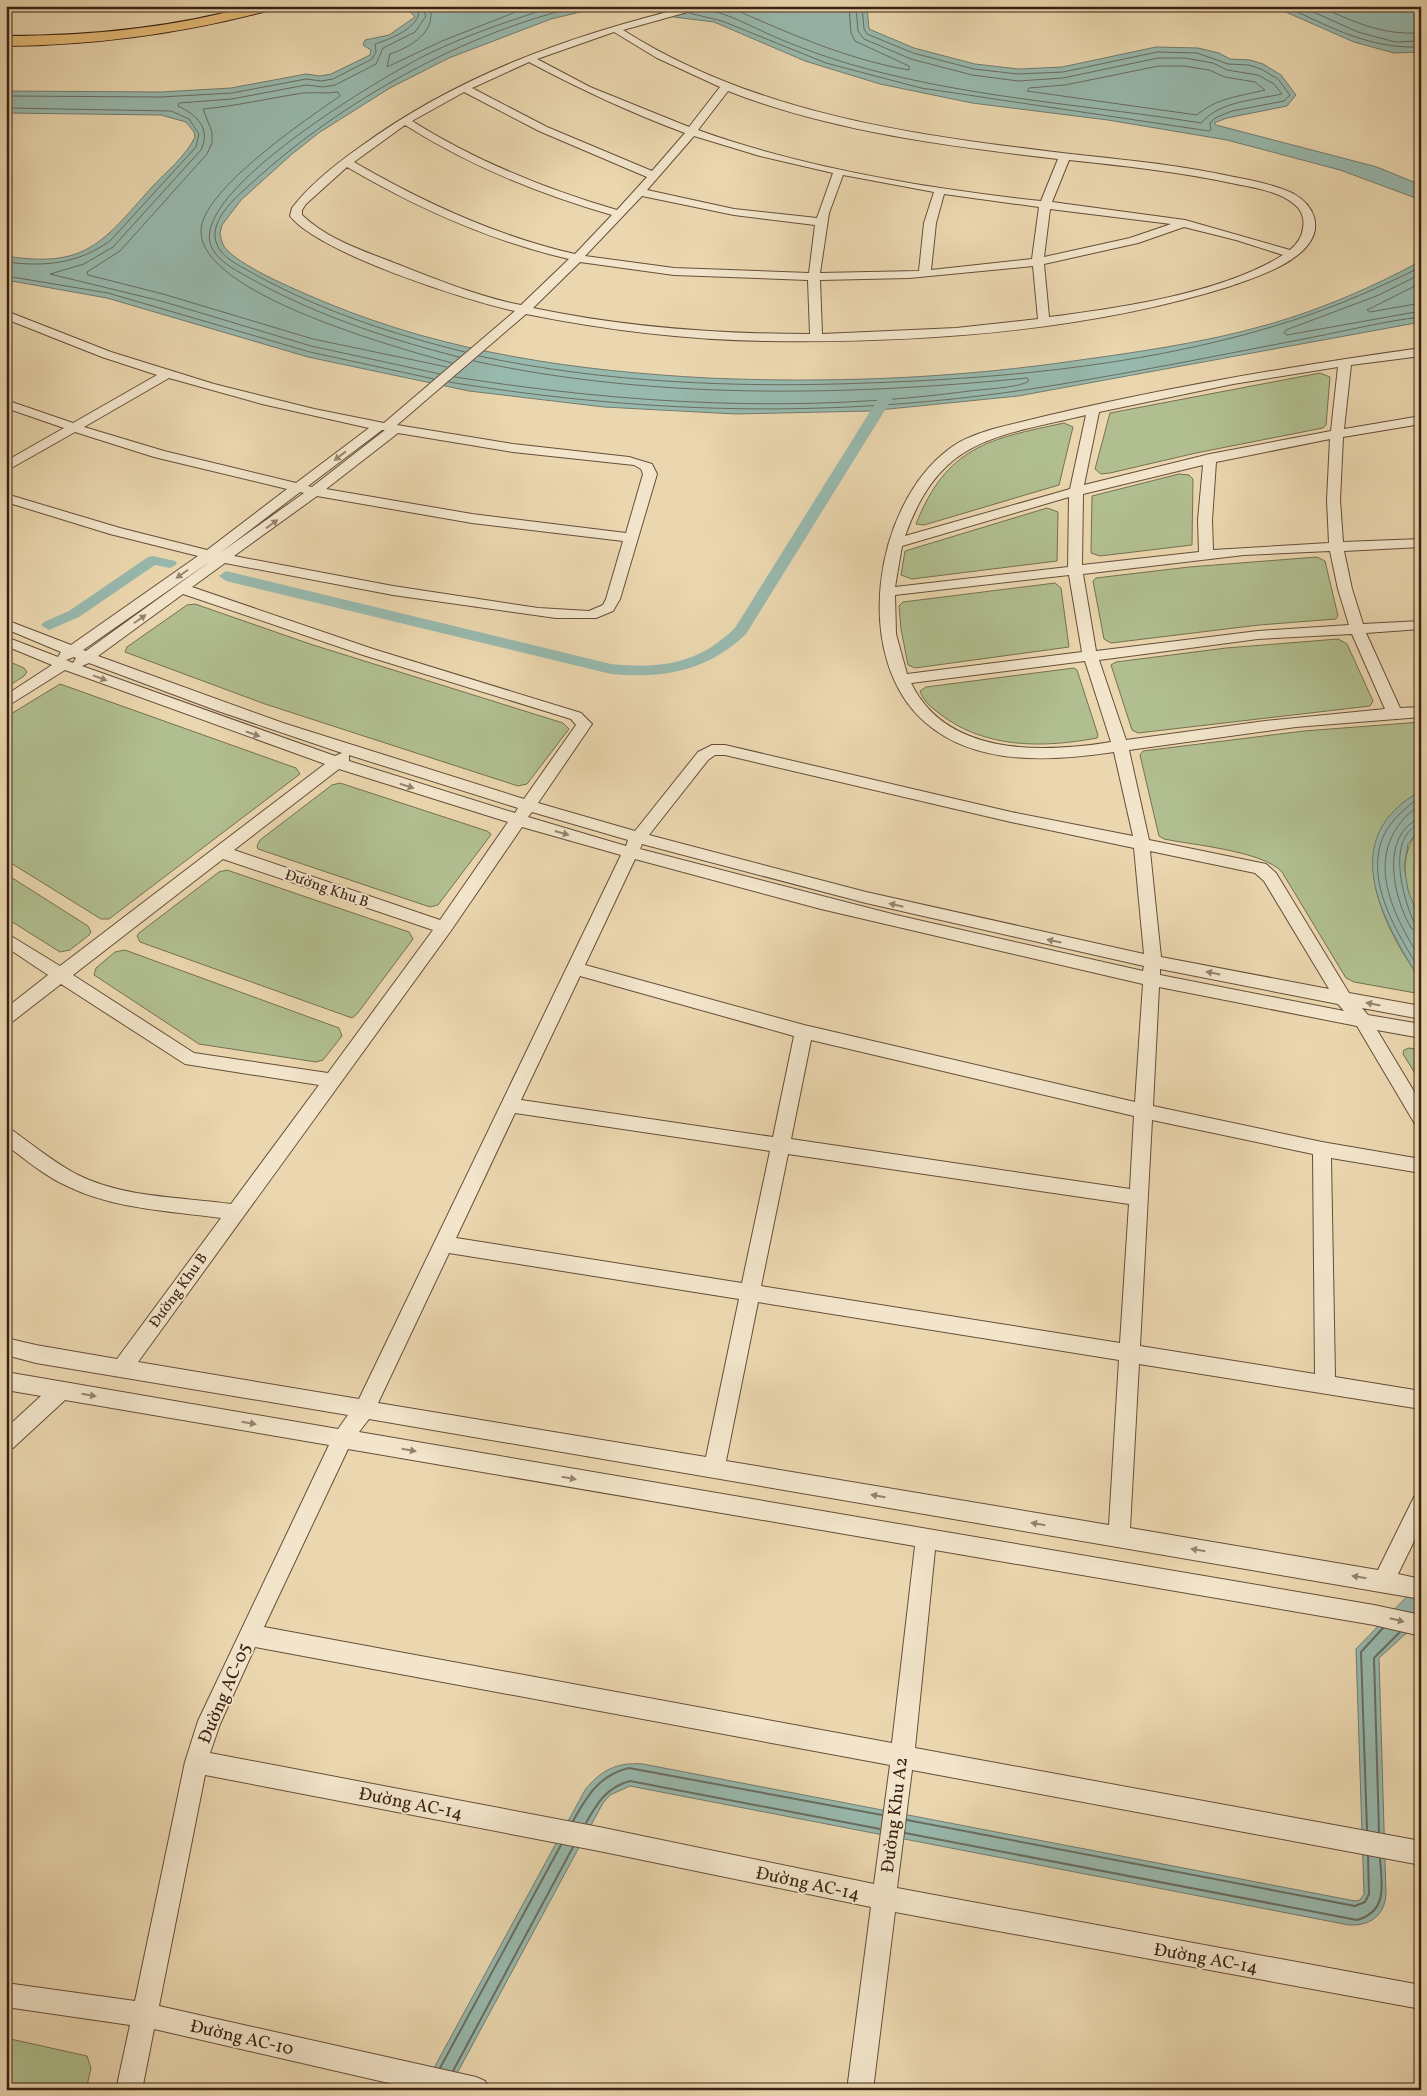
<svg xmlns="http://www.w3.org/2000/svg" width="1427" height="2096" viewBox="0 0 1427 2096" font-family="Vollkorn,serif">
	<rect width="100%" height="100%" fill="#ebd7af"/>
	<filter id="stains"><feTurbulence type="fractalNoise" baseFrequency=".004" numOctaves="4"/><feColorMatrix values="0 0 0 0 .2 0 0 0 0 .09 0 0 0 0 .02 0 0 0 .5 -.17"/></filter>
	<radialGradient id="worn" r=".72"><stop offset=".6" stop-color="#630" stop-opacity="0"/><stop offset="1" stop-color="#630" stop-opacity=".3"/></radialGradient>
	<!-- green -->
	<path fill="#b1bf90" stroke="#767051" d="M1320,373L1330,377L1326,425L1323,428L1196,453L1110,473L1101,474L1095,469L1110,413Z
		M1064,423L1073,427L1059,485L924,525L916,524C947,446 989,439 1064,423Z
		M1179,474L1189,475L1193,479L1192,545L1100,556L1091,553L1092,496Z
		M1047,508L1058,512L1057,561L912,579L901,575L905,551Z
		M1317,557L1325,561L1338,616L1336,619L1259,625L1111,643L1104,639L1093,581L1096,578L1189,567Z
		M1055,583L1061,588L1069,647L915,668L908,665L901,629L899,606L903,602Z
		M195,604L310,644L563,723L569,729L527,784L518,786L265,704L125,652L127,647L187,605Z
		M1338,639L1347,644L1373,701L1370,706L1138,733L1132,730L1111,665L1116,662L1226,648Z
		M8,661L24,668L27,672L24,676L6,688V662Z
		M1074,668L1077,670L1098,735L1097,738C1044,748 985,749 940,714C932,708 923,701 920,691L926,687Z
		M60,684L296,768L300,774L109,919H101L6,860V717Z
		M1421,722V791C1354,828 1368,890 1399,946C1408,963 1421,975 1421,994L1354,982L1346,978L1282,872C1263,851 1193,845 1164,839L1159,836L1140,755L1143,751L1304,731Z
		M340,783L487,831L491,834L490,836L441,901L438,905L430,907L258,849L257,846L260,840L332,785Z
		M1421,827V924C1405,893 1395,856 1421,827Z
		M227,870L409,932L413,939L357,1014L352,1018L140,942L137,936L139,933L219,872Z
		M6,874L88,926L91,932L89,935L70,950L60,952L6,918Z
		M125,950L339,1028L342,1036L323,1060L316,1062L199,1044L94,975L96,968L115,952Z
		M1409,1048L1421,1050V1083L1403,1054L1404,1050Z
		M6,2038L87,2056L91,2068L86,2090H6Z"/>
	<!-- water -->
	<path fill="#98b9ae" stroke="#727c70" d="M405,6H867L869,29L914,48L975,64L1019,69L1062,67L1156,47L1198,48L1219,53L1230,59L1250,60L1263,64L1281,75L1296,95L1287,106L1227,118L1214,123L1216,125L1377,167L1421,185V200L1340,170L1227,140L1108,120L972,103L880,84L805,61L714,22L674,17L648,8L623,7L593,9L551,19L449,58L390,88L320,132L292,154L241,200L222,225L220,233C221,239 222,245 227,250C245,269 301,292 327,303C448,353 577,371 708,378C825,383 942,379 1059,363C1130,353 1201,344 1270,324C1322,309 1373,287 1421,261V322L1018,396L869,411L736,414L604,407L469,391L308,357L107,298L6,280V256C86,269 103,242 152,187C166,172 186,156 195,137L194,132L186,122L161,115L6,113V91L161,92L231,88L306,74L320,76L331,74L370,55L371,50L363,45L365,40L389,35L415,17Z
		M1272,6H1421V52L1394,53L1354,42Z
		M1421,791V827L1408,844L1404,866L1408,890L1421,924V981C1382,920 1335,838 1421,791Z
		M1421,1582V1620L1379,1658L1386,1895C1384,1916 1370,1926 1349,1925L630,1786L610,1795L603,1803L448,2090H422L585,1790C601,1770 617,1762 643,1764L1355,1901L1360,1900L1364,1894L1356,1649Z"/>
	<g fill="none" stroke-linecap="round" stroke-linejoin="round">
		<!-- shore-far1 -->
		<path stroke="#696d60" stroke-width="1" d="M421,6L426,16L415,32L383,48L376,64L335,85L323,87L306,85L232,99L179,103L178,106C197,115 211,128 201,150L113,247L84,264L50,274L161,301L311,346L440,374
			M430,6C437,32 411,47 390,54L387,67L442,41L531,6
			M727,6C786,32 845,59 909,70V66L855,41L851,33L849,6
			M1284,6C1331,27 1368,49 1421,47
			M1300,6L1358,32L1395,42L1421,41
			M1318,6C1355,22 1380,35 1421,33
			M705,9C730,14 752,27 775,37C810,52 846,64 883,73C987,99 1095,106 1201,123C1220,101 1255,100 1282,94L1274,84L1258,75L1227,70L1213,63L1185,58H1158L1063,78L1018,81L972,75L911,59L864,39L858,31L856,6
			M689,13L722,21L826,63L921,88L1209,131L1211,130L1210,123L1215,118L1232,111L1284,101L1290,95L1278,79L1261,69L1249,65L1228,64L1197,53L1157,52L1063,72L1018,74L974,69L913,53L867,34L864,29L862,6
			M1159,66H1184L1209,70L1225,77L1255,82L1265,90C1241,96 1216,98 1197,115L1027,91L1029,88L1065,85Z
			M6,96L161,97L232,93L306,79L321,81L333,79L372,59L376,52L375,44C390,39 414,30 419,14L412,6
			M6,108L171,111L189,119L199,134L196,147L110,241C77,264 45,267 6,262
			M1421,274L1379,295L1286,330L1284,333L1287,335L1421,311
			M6,276L108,293L310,352L434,379
			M1421,283L1367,310L1370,312L1421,303
			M465,352C392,334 322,311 256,275C243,267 221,259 216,242C209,218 239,195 254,181C342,101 465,32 581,6
			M479,356C606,383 738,388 868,383C1011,378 1160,364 1297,319C1340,305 1380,287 1421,267
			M459,357C388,339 319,316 255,281C240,272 218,263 211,246C189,191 385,75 428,54C469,34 512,20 555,6
			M447,367L313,339L163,294L88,275L87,272L120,251L207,154L212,143V132L203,109C237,106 270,98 303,93C315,92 326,94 338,92L340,96C307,119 203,189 201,230C198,294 402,349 452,363
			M455,377C625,404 799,414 970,391C983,389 1019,388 1029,381L1027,378C844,396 655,400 474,361
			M449,382C658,416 853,419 1062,384C1147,370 1231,353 1314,337C1350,330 1385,321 1421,317
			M1421,796C1407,807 1392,818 1384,835C1363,881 1398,934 1421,972
			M1421,804C1414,810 1406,815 1401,822C1366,866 1396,919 1421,960
			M1421,818C1379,833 1393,899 1412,929L1421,931
			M1421,824C1385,835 1403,899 1414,922L1421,925"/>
		<!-- shore -->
		<path stroke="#696d60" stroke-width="2" d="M907,1820L1355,1906L1365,1902L1369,1894L1368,1856
			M573,1821C587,1796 599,1775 629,1768L882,1815
			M586,1823C597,1803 607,1787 630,1781L880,1829
			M1367,1830L1361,1652L1383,1628
			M1379,1832L1374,1658L1400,1632
			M905,1833L1357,1920C1388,1911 1382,1885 1380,1859
			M440,2068L561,1845
			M453,2071L573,1847"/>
		<!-- canal -->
		<path fill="#98b9ae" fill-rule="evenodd" d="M888,390L895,394L746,634C708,671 662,679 611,674L226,581L219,576L226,571L611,664C661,669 698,664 735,628L881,394Z
			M153,556L175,561L177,564L170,568L155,565L79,617L49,630L41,625L44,622L69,611L148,557Z"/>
		<defs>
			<path id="minor" d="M691,6H709L623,30C757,115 917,136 1071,154C1126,160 1180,165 1234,177C1254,181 1276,185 1294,194C1303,199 1311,207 1314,217C1325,256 1257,277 1231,286C1085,332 920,343 767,341C686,340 606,330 526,314L397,425L513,444L629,457L652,464L657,474L620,599L613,611L596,618H556L393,595L225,563L192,587L373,649L581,713L592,724L538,803L635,831L698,752L712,745H725L1011,812L1133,836L1114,752C1053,761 977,767 926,723C851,659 873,506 949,449C962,439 977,434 993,429C1134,393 1277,368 1421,348V356L1351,365L1344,429L1421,416V424L1343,437L1340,500L1343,542L1421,539V547L1344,551L1352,589L1363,624L1421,621V629L1366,633L1400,708L1421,707V717L1296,727L1129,750L1149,840L1266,864L1276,873L1349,993L1421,1006V1019L1362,1008L1368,1015L1421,1024V1038L1377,1030L1421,1103V1126L1415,1124L1357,1026L1159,987L1153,1106L1322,1142L1421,1159V1173L1331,1158L1335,1377L1421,1391V1409L1139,1364L1130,1528L1378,1570L1414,1497L1421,1494V1527L1398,1574L1421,1579V1599L369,1419L359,1432L1374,1605L1421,1615V1636L1374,1625L935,1550L915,1748L1421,1841V1865L912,1770L897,1888L1421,1985V2009L895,1912L873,2090H847L871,1907L599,1851L205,1775L159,2006L476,2077L485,2081L489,2090H419L154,2029L142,2090H116L130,2025L6,2007V1983L135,2001L185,1762L198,1721L329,1445L65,1400L13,1448L6,1450V1428L41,1396L6,1390V1372L338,1429L348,1415L36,1363L6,1355V1338L36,1345L117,1359L221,1218C169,1211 114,1209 67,1186C45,1176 26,1160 6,1145V1128L12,1130C34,1146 55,1163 78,1175C124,1198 181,1197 231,1204L319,1085L185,1064L61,984L12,1022L6,1023V1008L48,975L6,947V933L60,966L325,764L65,670L6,707V695L52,665L6,646V637L58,657L61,652L6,629V620L71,645L198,556L110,534L6,502V494L120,528L207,550L287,489L154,457L75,432L6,471V461L64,428L6,408V400L73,423L157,375L102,357L6,319V311L111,352L214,384L314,409L384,423L515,311C467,301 319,253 290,216L292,208C310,184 336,164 360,147C460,74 572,35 691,6ZM614,32L657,58L720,87L689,127L590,87L537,59ZM529,62C580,89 631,113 685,133L652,171L547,127L472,88ZM728,91C833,132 948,146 1058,159L1041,201C930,189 803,168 698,130ZM464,92L539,131L647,177L617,210C545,189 476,161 412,121ZM405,125C470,166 539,194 612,215L575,254C496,236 423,202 354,162ZM694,136L760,156L833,173L817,218L734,209L647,190ZM1069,160C1125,166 1181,172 1236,184C1255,188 1278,191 1294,204C1301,209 1305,218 1303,228C1302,237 1297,244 1290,250L1185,220L1052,202ZM347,167C417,208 490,241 569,259L521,305C479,297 438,280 397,264C364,251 328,240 302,215V210L306,204ZM843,175L934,192L924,223L919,271L820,273L829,213ZM944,194L1039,207L1032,259L931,270L936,223ZM642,196L734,215L815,225L809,273L674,268L585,256ZM1050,209L1171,224L1130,238L1044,257ZM1184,227L1236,240L1283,255C1223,293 1120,308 1049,317L1044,264L1138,243ZM580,262L674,275L808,280L810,334C716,334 624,327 533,308ZM1033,266L1038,319L956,328L822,334L820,280L909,278ZM1338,367L1331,431L1210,454L1084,485L1099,412L1233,384ZM169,378L262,404L369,428L296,483L164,451L84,427ZM1086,415L1070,489L905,536C940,437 995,437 1086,415ZM382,430H385L312,487L308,486ZM398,433L513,452L634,465L641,469L643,474L626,533L472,514L326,489ZM1330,439L1327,500L1329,543L1213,550L1212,520L1216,462ZM1203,465L1198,520L1199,552L1082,565L1083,494ZM300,492L304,493L220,553ZM317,496L472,523L623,541L606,599L603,605L589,611L538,608L393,586L234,556ZM1069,497L1068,567L895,587L902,546ZM1330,551L1338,589L1349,625L1258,631L1096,651L1083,574L1244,555ZM212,560L86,651L83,650ZM1069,575L1082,652L907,674L896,634L895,595ZM183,594L363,655L571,719L576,725L524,799L283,723L98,656ZM1352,634L1385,709L1265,721L1126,740L1099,660L1258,639ZM74,657L76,658L73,663L66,660ZM1085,661L1111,742C1043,753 947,757 911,683ZM89,663L218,711L342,753L335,756L82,666ZM349,755L518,808L515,813L349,761ZM715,755H725L1011,822L1134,848L1144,954L866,892L649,835L708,760ZM339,769L508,822L440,920L234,850ZM532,812L628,840L626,846L528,817ZM522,827L621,855L359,1399L138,1362L450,932ZM642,844L866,903L1144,966L1143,971L896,915L640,849ZM1150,851L1255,873L1264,881L1329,989L1161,957ZM223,859L433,930L328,1073L194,1053L73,975ZM635,859L821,909L1143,984L1135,1102L804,1025L585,965ZM1160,969L1338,1004L1344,1011L1160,975ZM580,976L794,1036L773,1137L521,1100ZM811,1040L1134,1116L1130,1189L791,1139ZM515,1113L770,1151L742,1283L456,1238ZM1152,1120L1313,1154L1315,1374L1140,1346ZM788,1154L1129,1204L1120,1343L761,1286ZM449,1253L739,1299L706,1457L378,1403ZM758,1302L1119,1360L1109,1525L726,1461ZM348,1449L915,1546L892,1743L264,1627ZM255,1647L890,1765L874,1884L599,1827L210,1753L220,1724Z"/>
			<path id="trunk" d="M251,6H276L274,9C186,33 98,45 6,46V36C89,36 171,28 251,6Z"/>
		</defs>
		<!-- minor casing -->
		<use href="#minor" stroke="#664e39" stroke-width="2"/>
		<!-- trunk casing -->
		<use href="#trunk" stroke="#3a2112" stroke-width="2"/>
		<!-- minor -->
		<use href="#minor" fill="#f2e5cb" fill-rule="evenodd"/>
		<!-- trunk -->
		<use href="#trunk" fill="#e6bc78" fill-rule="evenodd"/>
	</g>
	<!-- one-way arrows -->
	<defs><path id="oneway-solid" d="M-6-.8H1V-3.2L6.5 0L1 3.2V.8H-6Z" transform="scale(1.25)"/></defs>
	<g fill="#96836e">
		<use href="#oneway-solid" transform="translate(340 456) rotate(142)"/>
		<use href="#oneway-solid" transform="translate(272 524) rotate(-36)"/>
		<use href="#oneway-solid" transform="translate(182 574) rotate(145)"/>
		<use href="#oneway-solid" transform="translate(140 619) rotate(-35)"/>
		<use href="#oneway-solid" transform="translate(100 678) rotate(20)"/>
		<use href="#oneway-solid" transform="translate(253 734) rotate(19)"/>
		<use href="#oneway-solid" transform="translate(407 786) rotate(17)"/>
		<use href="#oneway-solid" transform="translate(562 833) rotate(16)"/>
		<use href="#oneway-solid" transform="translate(896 905) rotate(-167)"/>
		<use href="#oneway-solid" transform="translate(1054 941) rotate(-168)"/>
		<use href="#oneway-solid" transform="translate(1213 973) rotate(-169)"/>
		<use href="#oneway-solid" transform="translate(1373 1004) rotate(-169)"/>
		<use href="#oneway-solid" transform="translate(89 1395) rotate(10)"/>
		<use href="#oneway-solid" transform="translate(249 1423) rotate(10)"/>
		<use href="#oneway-solid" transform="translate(409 1450) rotate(10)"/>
		<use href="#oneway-solid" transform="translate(569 1478) rotate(10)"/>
		<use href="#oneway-solid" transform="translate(878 1496) rotate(-170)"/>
		<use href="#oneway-solid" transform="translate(1038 1524) rotate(-170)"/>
		<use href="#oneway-solid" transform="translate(1198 1550) rotate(-171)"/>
		<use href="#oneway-solid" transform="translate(1359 1577) rotate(-171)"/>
		<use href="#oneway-solid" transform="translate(1397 1620) rotate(14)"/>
	</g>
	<g text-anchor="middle" stroke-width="4" stroke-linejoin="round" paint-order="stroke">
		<!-- street labels -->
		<g font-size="15" fill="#3a2112" stroke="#f2e5cb">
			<text transform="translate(327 888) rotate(19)" y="5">Đường Khu B</text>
			<text transform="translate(178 1290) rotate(-54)" y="5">Đường Khu B</text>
		</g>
		<!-- near-street labels -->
		<g font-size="18" fill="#3a2112" stroke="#f2e5cb">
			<text transform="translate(224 1693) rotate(-67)" y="6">Đường AC-05</text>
			<text transform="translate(411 1803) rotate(11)" y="6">Đường AC-14</text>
			<text transform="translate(894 1815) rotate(-83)" y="6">Đường Khu A2</text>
			<text transform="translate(808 1883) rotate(12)" y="6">Đường AC-14</text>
			<text transform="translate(1206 1958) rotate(10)" y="6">Đường AC-14</text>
			<text transform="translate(242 2037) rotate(13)" y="6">Đường AC-10</text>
		</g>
	</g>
	<!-- margin -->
	<rect width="1427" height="2096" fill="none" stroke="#ebd7af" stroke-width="25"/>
	<rect x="8" y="8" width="1412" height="2081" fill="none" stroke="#3a2112" stroke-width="2.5"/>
	<rect x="12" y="12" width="1402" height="2071" fill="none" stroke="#3a2112"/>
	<rect width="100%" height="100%" filter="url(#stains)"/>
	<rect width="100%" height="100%" fill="url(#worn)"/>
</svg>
